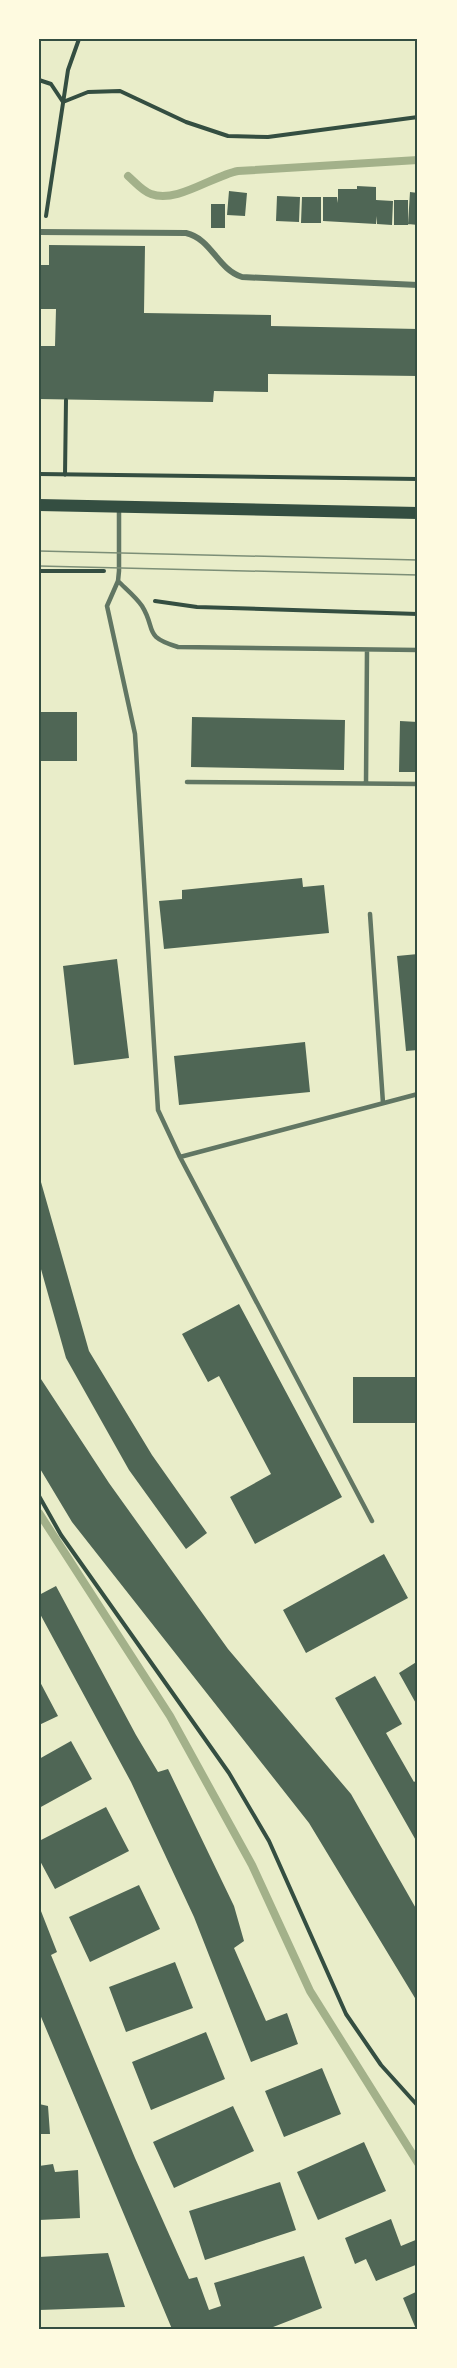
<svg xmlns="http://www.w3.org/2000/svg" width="457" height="2368" viewBox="0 0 457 2368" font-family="'IBM Plex Sans',sans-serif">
	<rect width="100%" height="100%" fill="#e9edc9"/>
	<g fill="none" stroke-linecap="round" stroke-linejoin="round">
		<!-- stream -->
		<path stroke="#a3b18a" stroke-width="8" d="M128,176C135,182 142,191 151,194C176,204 212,176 238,171L418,160
			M39,1513L170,1716L252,1865L310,1991L418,2163"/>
	</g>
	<!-- building -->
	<path fill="#4f6655" d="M357,186L376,187V200L393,201L392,225L377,224V216L376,224L323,221V197H337L338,203V189H357Z
		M229,191L247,193L245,216L227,215Z
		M410,192L418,193V225L408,224Z
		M277,196L300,197L299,222L276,221Z
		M302,197H321V223H301Z
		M394,200H408V225H394Z
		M211,204H225V228H211Z
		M49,245L145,246L144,313L271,315V326L418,329V376L268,374V392L214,391L213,402L39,399V346H55L56,309H39V265H49Z
		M39,712H77V761H39Z
		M192,717L345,720L344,770L191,767Z
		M400,721L418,722V772H399Z
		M302,878L303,887L324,885L329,933L164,949L159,901L182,899V890Z
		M418,954V1050L406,1051L397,956Z
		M117,959L129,1058L74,1065L63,966Z
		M305,1042L310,1092L179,1105L174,1056Z
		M416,1105H418V1155H415Z
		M39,1175L89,1351L152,1455L207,1533L186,1549L129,1470L66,1358L39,1262Z
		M239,1304L342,1497L255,1544L230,1497L271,1474L219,1376L208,1382L182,1334Z
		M39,1376L109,1483L228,1649L351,1794L418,1912V2003L309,1823L72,1522L39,1467Z
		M353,1377H418V1423H353Z
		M384,1554L408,1598L306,1653L283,1610Z
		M56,1586L136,1735L158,1772L168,1769L234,1906L244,1941L234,1948L266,2021L287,2013L298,2044L251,2062L194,1917L131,1782L39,1612V1595Z
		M418,1661V1707L399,1673Z
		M375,1676L402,1724L386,1733L414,1782L418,1779V1844L335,1698Z
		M39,1680L58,1716L39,1725Z
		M71,1741L92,1779L39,1808V1759Z
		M106,1807L129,1851L55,1889L39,1859V1841Z
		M139,1885L160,1929L90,1962L69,1917Z
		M39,1906L57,1952L51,1955L135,2158L189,2279L197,2277L209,2310L221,2306L214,2283L304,2256L322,2308L268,2329H172L39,2012Z
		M175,1962L193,2008L126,2032L109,1987Z
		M206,2032L225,2079L151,2110L132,2062Z
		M322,2068L341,2114L284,2137L265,2091Z
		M39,2104L48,2106L50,2134H39Z
		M233,2106L254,2151L174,2188L153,2142Z
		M364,2142L386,2191L318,2220L297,2172Z
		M53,2164L55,2172L78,2170L80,2218L39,2220V2166Z
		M280,2182L296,2230L205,2260L189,2211Z
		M391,2219L401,2246L418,2239V2264L376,2281L366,2259L355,2264L345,2238Z
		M108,2253L125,2307L39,2310V2257Z
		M418,2291V2329H416L403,2298Z"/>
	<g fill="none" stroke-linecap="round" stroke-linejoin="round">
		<!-- path -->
		<path stroke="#344e41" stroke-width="4" d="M39,80L51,84L63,102L88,92L120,91L186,122L228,136L268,137L418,117
			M46,216L68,70L79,39
			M39,474L418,479
			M65,475L66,400
			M39,571H104
			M155,601L197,607L418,614
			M39,1496L61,1535L229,1773L269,1841L346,2014L381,2065L418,2106"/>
		<!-- service -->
		<path stroke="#617663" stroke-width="4.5" d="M119,507V571L118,581L107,606L135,734L158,1110L180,1157L372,1521
			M118,581C126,589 136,597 142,606C157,630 142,636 178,647L418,650
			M187,782L418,784
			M366,783L367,650
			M370,914L383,1103
			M180,1157L418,1094"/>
		<!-- minor -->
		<path stroke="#617663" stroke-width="6" d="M39,232L186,233C212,239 217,269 242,277L418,285"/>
		<!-- secondary -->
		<path stroke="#344e41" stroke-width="12" d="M39,505L418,513"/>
		<!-- tram -->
		<path stroke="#7c8e77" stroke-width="1.5" d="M39,551L418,560
			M39,566L418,575"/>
	</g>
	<!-- border -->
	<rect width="457" height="2368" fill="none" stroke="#fefae0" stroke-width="81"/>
	<rect x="40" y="40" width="376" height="2288" fill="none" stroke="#344e41" stroke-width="2"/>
</svg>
